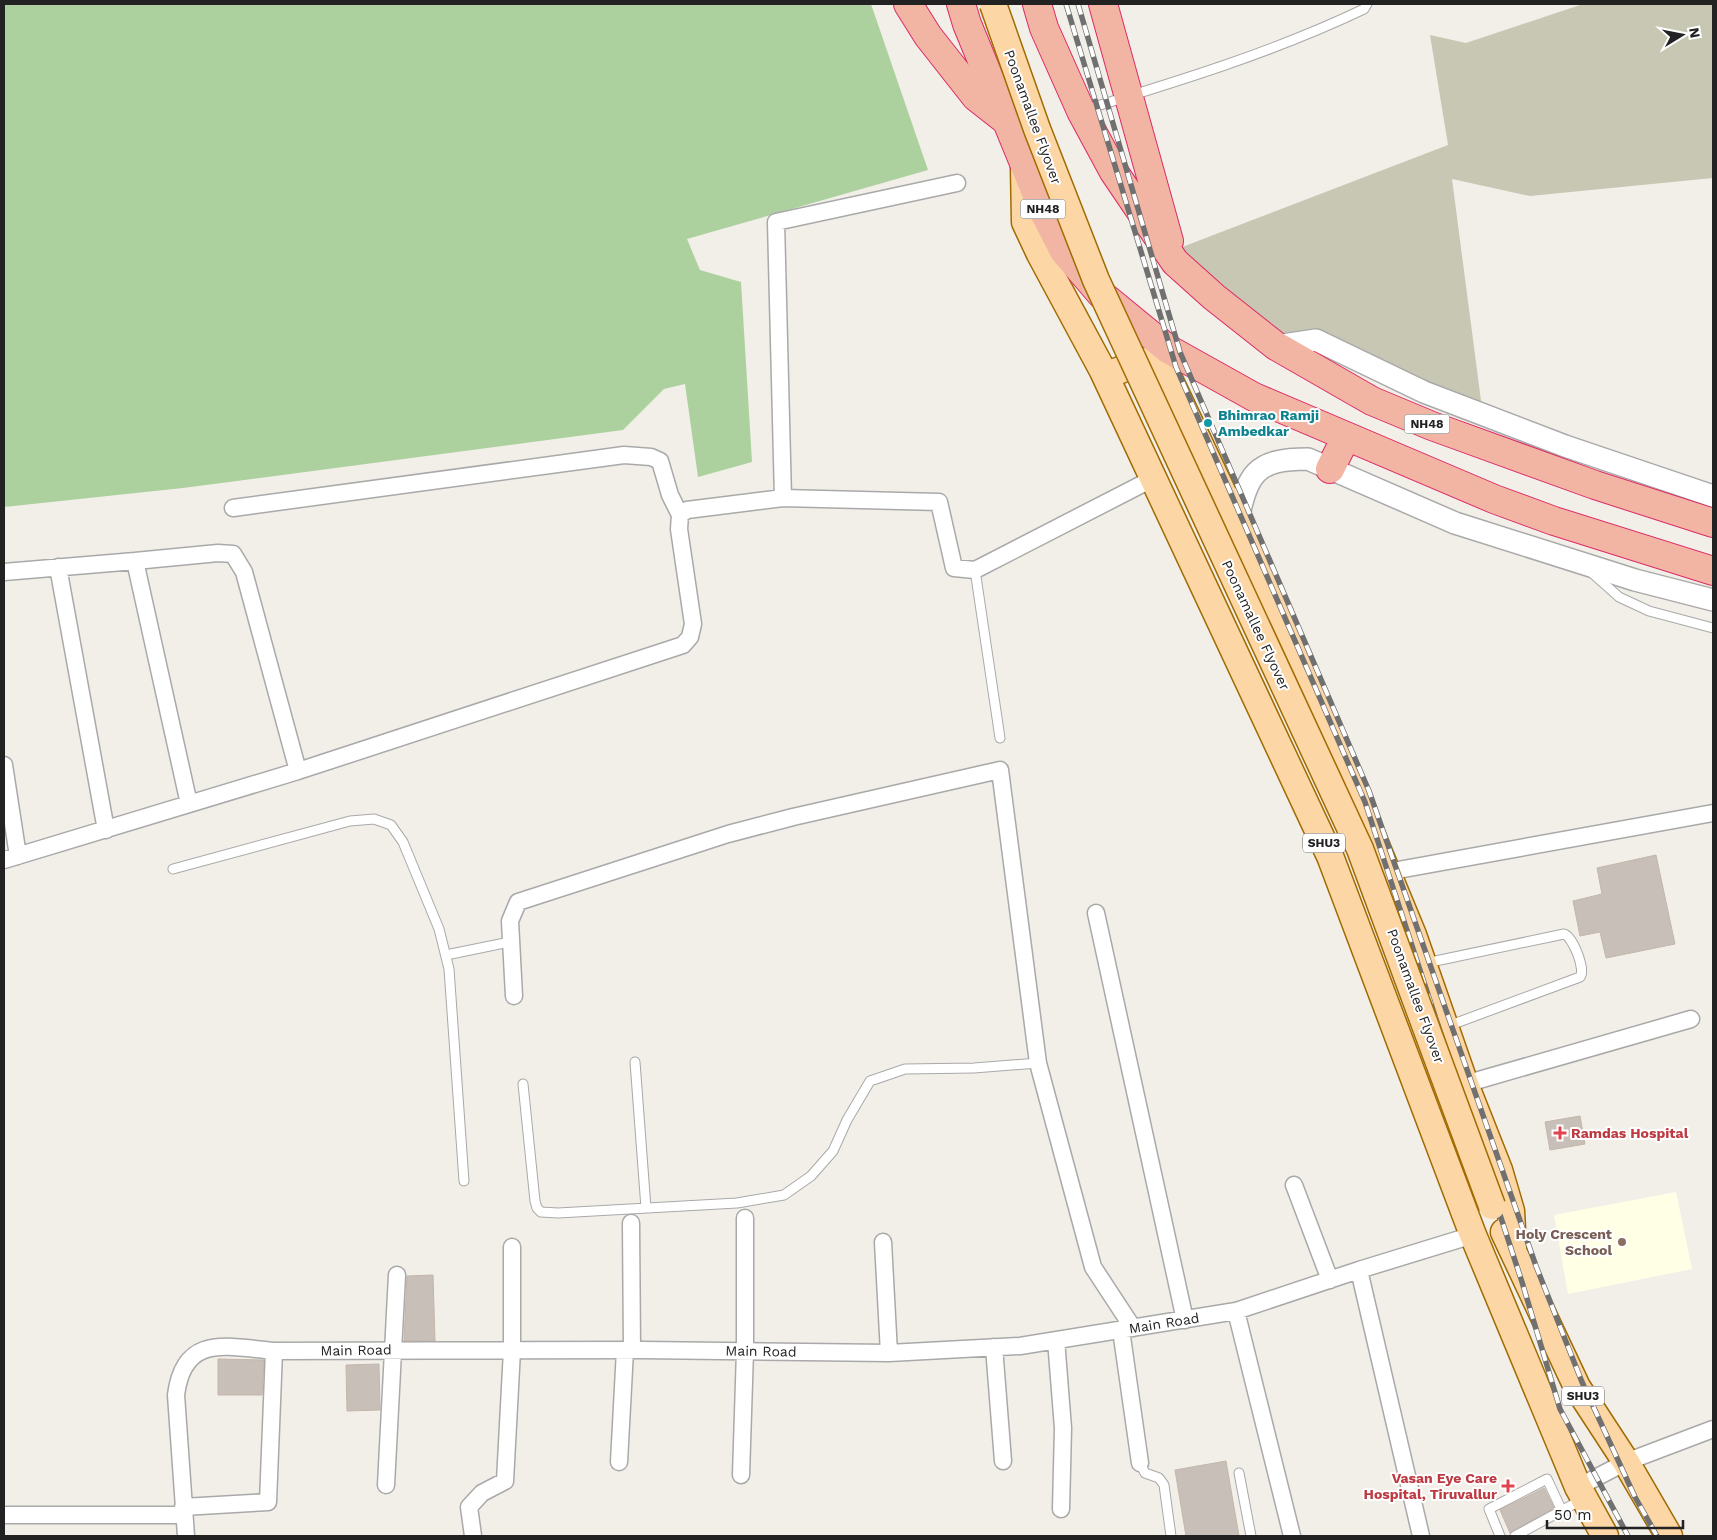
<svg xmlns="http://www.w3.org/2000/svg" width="1717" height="1540" viewBox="0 0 1717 1540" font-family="'Work Sans',sans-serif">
	<rect width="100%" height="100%" fill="#f2efe9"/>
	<!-- education -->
	<path fill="#ffffe5" d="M1676,1192L1692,1269L1568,1294L1554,1215Z"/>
	<!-- construction -->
	<path fill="#c7c7b4" d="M1583,4H1713V178L1530,196L1452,179L1483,416L1391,388L1301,345L1240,305L1177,249L1448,145L1430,35L1466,43Z"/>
	<!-- forest -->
	<path fill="#add19e" d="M4,4H871L928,170L687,239L700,270L741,282L752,462L698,477L685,384L664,389L623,430L183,488L4,507Z"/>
	<!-- building -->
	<path fill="#c7bfb8" stroke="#c4b6ab" d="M1656,855L1675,944L1606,958L1600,932L1580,936L1573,901L1602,894L1597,868Z
		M1580,1116L1585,1144L1550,1150L1545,1122Z
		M433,1275L435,1341H404L407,1276Z
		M218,1359L264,1360L262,1395H218Z
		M379,1364L380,1410L347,1411L346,1365Z
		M1226,1461L1239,1536H1186L1175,1470Z
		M1544,1488L1554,1508L1510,1533L1500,1510Z"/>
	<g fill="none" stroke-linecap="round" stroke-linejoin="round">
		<defs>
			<path id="service" d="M1084,110C1179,81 1274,52 1364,9L1367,4
				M975,570L1000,738
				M1591,572L1619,597L1649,611L1713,628
				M173,869L350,821L374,819L391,825L403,842L439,929L449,969L464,1181
				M446,955L510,942
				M1426,963L1564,934C1573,937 1586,970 1580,977L1448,1026
				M635,1062L646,1208
				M523,1084L535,1201L537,1208L541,1212L558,1213L737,1203L784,1195L811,1176L833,1151L847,1120L870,1081L905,1069L974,1068L1038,1063
				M1140,1463L1145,1473L1159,1478L1164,1485L1171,1536
				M1239,1473L1251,1536
				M1500,1536L1489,1509L1547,1479L1562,1511
				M1515,1536L1583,1499"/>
			<path id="minor" d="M783,498L776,222L957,183
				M233,508L624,455L651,457L660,461L670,495L680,515
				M58,567L106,830
				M4,572L135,561
				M4,765L18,856
				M189,804L135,561L218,553L233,554L244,572L298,771
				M4,860L298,771L683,645L690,637L693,624L679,529L680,515L687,510L783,498L939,502L954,568L975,570L1154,478
				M1387,872L1713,813
				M1096,913L1185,1320
				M514,996L510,921L518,902L728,834L793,817L1000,770L1038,1063L1093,1267L1133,1328
				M1465,1084L1691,1019
				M1294,1185L1330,1280
				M631,1223L632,1350
				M883,1242L889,1353
				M1359,1270L1421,1536
				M1236,1311L1292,1536
				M1121,1330L1140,1463
				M1056,1340L1063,1428L1061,1509
				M994,1347L1003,1461
				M619,1462L625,1350
				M741,1475L745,1351V1218
				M386,1485L397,1275
				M1578,1487L1626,1462L1713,1429
				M183,1507L268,1502L274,1351
				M4,1515H183
				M186,1536L176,1395C184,1333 227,1347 274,1351L642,1350L889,1353L1020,1346L1236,1311L1359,1270L1473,1235
				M473,1536L469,1507L482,1493L505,1481L512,1350V1247"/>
			<path id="tertiary" d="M1276,346L1316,340L1424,392L1565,446L1713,496
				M1237,523C1248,474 1254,459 1308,459L1455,523L1635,580L1713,600"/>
			<path id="primary" d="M1024,166L1025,222L1040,254L1103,371L1330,856L1473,1235L1578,1487L1605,1536
				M1115,372L1144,361L1156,366L1170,381L1237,523L1337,751L1413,935L1465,1084L1499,1170L1511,1211L1513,1248
				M1504,1232L1577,1387L1626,1462L1669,1536"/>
			<path id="trunk" d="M908,4L928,36L976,97L1004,119
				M961,4L967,24L1044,212L1064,251L1101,294L1168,349L1254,397L1494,499L1554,521L1713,571
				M1037,4L1044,28L1081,111L1114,172L1175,262L1214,297L1276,346L1372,401L1432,426L1595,485L1713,523
				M1103,4L1169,241
				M1330,469L1346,437"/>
		</defs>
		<!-- service casing -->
		<use href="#service" stroke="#a9a9a9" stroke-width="11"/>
		<!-- minor casing -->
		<use href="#minor" stroke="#a9a9a9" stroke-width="19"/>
		<!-- tertiary casing -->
		<use href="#tertiary" stroke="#a9a9a9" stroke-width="24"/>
		<!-- primary casing -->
		<use href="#primary" stroke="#a06b00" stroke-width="29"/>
		<!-- trunk casing -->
		<use href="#trunk" stroke="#dc2a67" stroke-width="30"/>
		<!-- service -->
		<use href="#service" stroke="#fff" stroke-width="9"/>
		<!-- minor -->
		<use href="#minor" stroke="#fff" stroke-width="16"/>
		<!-- tertiary -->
		<use href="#tertiary" stroke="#fff" stroke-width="21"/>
		<!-- primary -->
		<use href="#primary" stroke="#fcd6a4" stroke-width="26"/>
		<!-- trunk -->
		<use href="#trunk" stroke="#f2b4a3" stroke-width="28"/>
		<defs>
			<path id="rail" d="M1066,4L1176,367L1365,802L1522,1282L1560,1409L1628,1536
				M1078,4L1180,352L1369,791L1536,1266L1582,1382L1635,1497L1657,1536"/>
		</defs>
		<!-- rail casing -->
		<use href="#rail" stroke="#707070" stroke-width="5.5"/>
		<!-- rail -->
		<use href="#rail" stroke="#fff" stroke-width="4" stroke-dasharray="11" stroke-linecap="butt"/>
		<defs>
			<path id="primary-bridge" d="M993,4L1037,129L1096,280L1360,849L1492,1206"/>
		</defs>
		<!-- primary-bridge casing -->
		<use href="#primary-bridge" stroke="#a06b00" stroke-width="29" stroke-linecap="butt"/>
		<!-- primary-bridge -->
		<use href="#primary-bridge" stroke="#fcd6a4" stroke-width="26"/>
	</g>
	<!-- markers -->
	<circle fill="#0f9aa8" stroke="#fff" stroke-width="2" cx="1208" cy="423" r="5"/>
	<g fill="#e0444e" stroke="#fff" stroke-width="2">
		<path d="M1557.5 1125.5h5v5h5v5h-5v5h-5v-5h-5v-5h5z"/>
		<path d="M1505.5 1478.5h5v5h5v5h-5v5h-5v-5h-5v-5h5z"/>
	</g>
	<circle fill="#8d6e63" stroke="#fff" stroke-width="2" cx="1622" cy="1242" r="5"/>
	<g text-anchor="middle" stroke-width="4" stroke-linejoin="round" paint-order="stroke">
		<!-- shield labels -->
		<g fill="#fff" stroke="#646464" stroke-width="1">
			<rect x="1020.5" y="199.5" width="45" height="19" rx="4"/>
			<rect x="1404.5" y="414.5" width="45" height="19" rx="4"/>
			<rect x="1303" y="833.5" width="42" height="19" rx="4"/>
			<rect x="1562" y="1386.5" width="42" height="19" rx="4"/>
		</g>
		<g font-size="12" font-weight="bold" fill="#222">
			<text x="1043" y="213">NH48</text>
			<text x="1427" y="428">NH48</text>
			<text x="1324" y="847">SHU3</text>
			<text x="1583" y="1400">SHU3</text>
		</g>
		<!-- street labels -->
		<g font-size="14" fill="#222" stroke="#fff">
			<text transform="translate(1033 117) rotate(70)" y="5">Poonamallee Flyover</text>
			<text transform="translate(1256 625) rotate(65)" y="5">Poonamallee Flyover</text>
			<text transform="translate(1416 996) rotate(70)" y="5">Poonamallee Flyover</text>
			<text transform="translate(1164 1323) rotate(-9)" y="5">Main Road</text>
			<text transform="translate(356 1350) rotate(-1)" y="5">Main Road</text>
			<text transform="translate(761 1351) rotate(1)" y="5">Main Road</text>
		</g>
		<!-- culture labels -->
		<g font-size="14" font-weight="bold" fill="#0d838f" stroke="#fff" text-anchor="start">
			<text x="1218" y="420">Bhimrao Ramji<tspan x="1218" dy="16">Ambedkar</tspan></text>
		</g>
		<!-- health labels -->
		<g font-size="14" font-weight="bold" fill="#be3a42" stroke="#fff" text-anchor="start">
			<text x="1571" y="1138">Ramdas Hospital</text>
			<text x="1497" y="1483" text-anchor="end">Vasan Eye Care<tspan x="1497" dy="16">Hospital, Tiruvallur</tspan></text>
		</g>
		<!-- education labels -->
		<g font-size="14" font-weight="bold" fill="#785e54" stroke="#fff" text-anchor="end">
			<text x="1612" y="1239">Holy Crescent<tspan x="1612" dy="16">School</tspan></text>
		</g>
	</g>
	<!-- border -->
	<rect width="1717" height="1540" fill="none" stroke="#222222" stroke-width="10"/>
	<!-- north arrow -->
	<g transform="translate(1682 35) rotate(80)" stroke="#ffffff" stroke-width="4" paint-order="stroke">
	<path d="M0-4L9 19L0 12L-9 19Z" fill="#222222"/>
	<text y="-8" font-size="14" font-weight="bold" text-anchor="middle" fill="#222222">N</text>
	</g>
	<!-- scale -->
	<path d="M1547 1520v8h136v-8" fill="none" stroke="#222222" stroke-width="2.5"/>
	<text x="1554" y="1520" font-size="15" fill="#222222" stroke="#ffffff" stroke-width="4" paint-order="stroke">50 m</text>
</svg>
